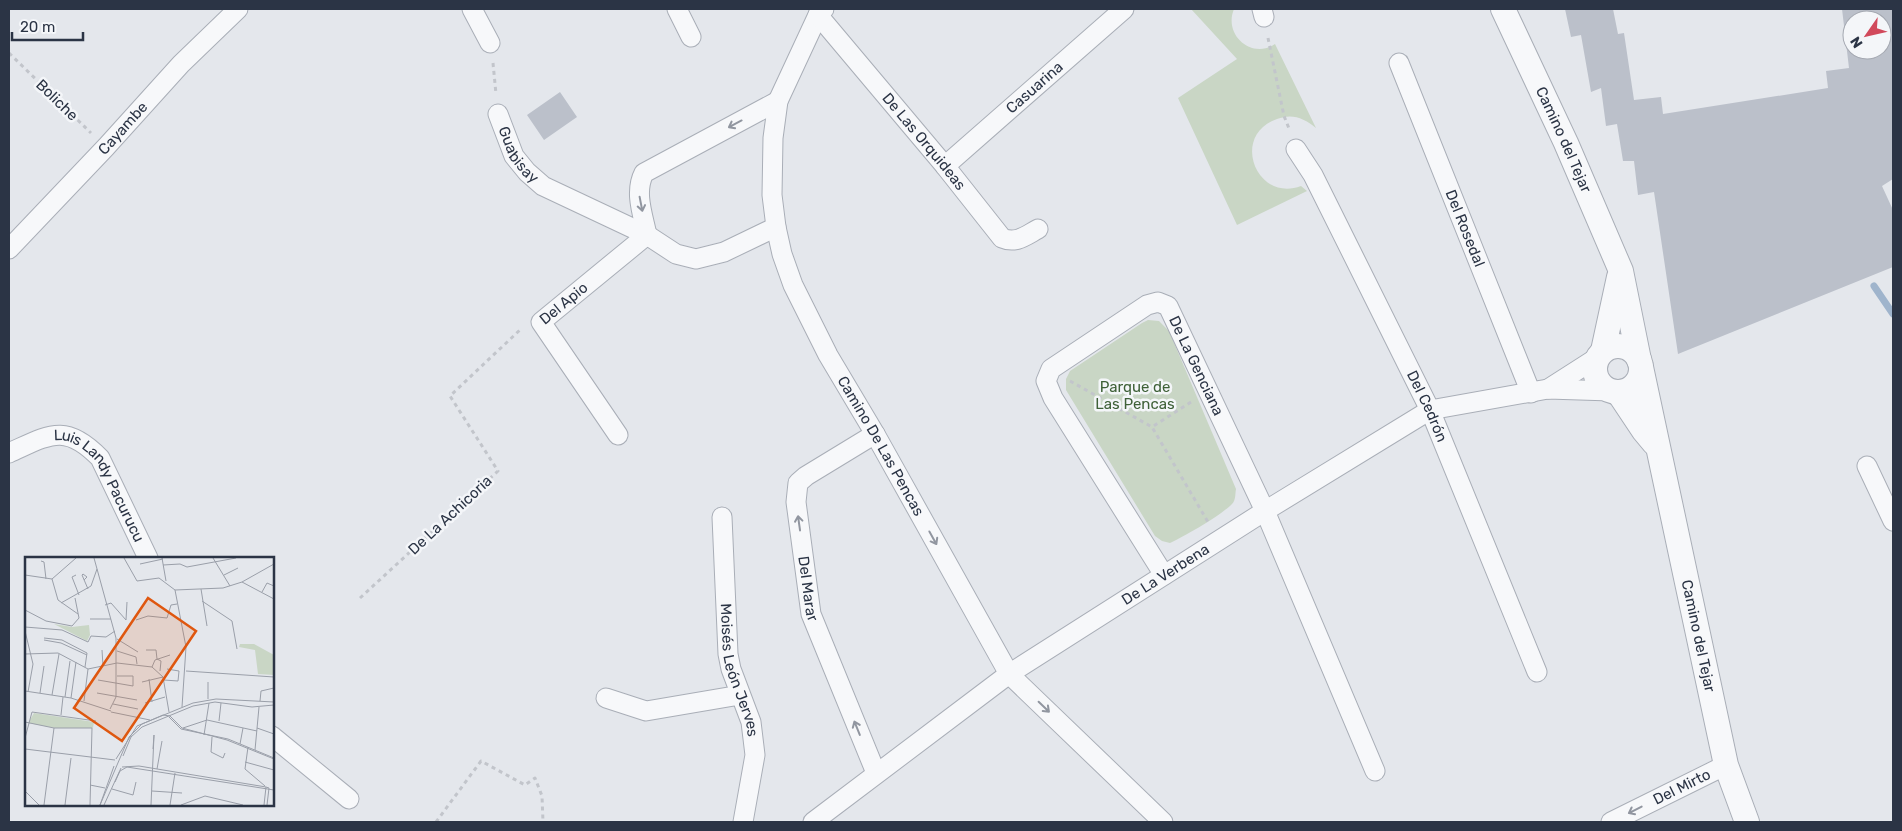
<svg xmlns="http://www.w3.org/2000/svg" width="1902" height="831" viewBox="0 0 1902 831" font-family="Rubik,sans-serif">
	<rect width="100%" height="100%" fill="#e4e7ec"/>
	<!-- green -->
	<path fill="#c9d6c5" d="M1191,9H1234C1223,35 1252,60 1275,44L1316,128C1304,118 1292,113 1277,119C1230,135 1256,203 1301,186L1307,191L1237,225L1178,98L1237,59Z
		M1148,320L1159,321L1169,331L1236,489C1235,494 1236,500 1232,504C1220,516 1185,536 1170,543L1162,541L1155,536L1066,390V379L1070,371L1142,323Z"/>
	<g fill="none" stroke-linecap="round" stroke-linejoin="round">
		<!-- stream -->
		<path stroke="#9fb4cc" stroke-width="7" d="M1874,286L1893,314"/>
	</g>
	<!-- building -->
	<path fill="#bbc0ca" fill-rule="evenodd" d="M1565,9H1613L1618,34L1624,33L1634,100L1661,97L1663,114L1828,88L1826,71L1849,68L1842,9H1893V179L1882,186L1893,210V267L1678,354L1654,192L1638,195L1634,161H1623L1617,124L1606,126L1601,88L1591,92L1581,35L1571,37ZM1852,20H1882V50H1852Z
		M560,92L577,117L544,140L527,115Z"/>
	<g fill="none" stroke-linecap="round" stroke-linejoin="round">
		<defs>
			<g id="minor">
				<path d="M472,9L490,43"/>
				<path d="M677,9L691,37"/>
				<path id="s1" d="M824,9L818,15L778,101L773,138L772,195L776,227L782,254L793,285L828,355L875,434L1009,674L1163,822"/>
				<path d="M1262,9L1264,17"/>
				<path id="s2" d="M818,15L945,166L1002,238C1016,244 1025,236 1038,229"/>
				<path id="s3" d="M1399,63L1531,393"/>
				<path id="s4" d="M498,114L514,156L527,172L543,186L647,235L676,254L696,259L724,252L776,227"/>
				<path id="s5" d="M1296,149L1313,175L1430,410L1537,672"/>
				<path id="s6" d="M945,166L1124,9"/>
				<path id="s7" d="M9,249L106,147L181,64L238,9"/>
				<path d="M1548,389L1598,357"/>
				<path id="s8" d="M875,434L806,476L798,483L796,502L811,614L876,773"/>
				<path id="s9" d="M618,435L541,322L647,235C643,215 634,192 644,173L778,101"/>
				<path id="s10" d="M9,453C49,435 65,422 100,458L148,558"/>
				<path d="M1867,466L1893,521"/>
				<path id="s11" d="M722,517L728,654L731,669L751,722L755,755L743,822"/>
				<path id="s12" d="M1164,575L1053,398L1046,381L1051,369L1147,305L1158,302L1168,306L1265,511L1375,771"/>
				<path d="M606,698L646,711L740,695"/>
				<path d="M272,736L349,799"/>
				<path id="s13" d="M813,822L1009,674L1265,511L1430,410L1548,389L1611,391"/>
				<path id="s14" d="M1611,822L1726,765"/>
			</g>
			<g id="tertiary">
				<path id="s15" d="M1503,9L1566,143L1621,271L1639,360"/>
				<circle cx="1618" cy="369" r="23"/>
				<path d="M1603,351L1619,277"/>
				<path id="s16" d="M1641,367L1726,765L1747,822"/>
				<path d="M1618,392L1644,431L1654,443"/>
			</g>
		</defs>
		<!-- minor casing -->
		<use href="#minor" stroke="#a9aeb7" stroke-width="21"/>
		<!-- tertiary casing -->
		<use href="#tertiary" stroke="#a9aeb7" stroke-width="26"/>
		<!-- path -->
		<path stroke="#c2c5cb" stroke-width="3" stroke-dasharray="4 4" stroke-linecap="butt" d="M1268,38L1284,116L1290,131
			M9,53L91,133
			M493,63L496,94
			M1070,381L1152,427
			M1191,402L1152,427L1208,522
			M360,598L498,471L450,396L522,328
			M436,822L481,761L525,785L535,778L542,796L543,822"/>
		<!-- minor -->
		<use href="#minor" stroke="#f7f8fa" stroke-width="19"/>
		<!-- tertiary -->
		<use href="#tertiary" stroke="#f7f8fa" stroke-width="24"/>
	</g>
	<!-- one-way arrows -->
	<defs><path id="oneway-shaft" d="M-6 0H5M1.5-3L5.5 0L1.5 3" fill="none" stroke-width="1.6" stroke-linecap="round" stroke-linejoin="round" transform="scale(1.25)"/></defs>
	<g stroke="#9196a0">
		<use href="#oneway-shaft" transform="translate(735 124) rotate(152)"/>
		<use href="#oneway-shaft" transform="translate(641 204) rotate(79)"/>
		<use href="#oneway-shaft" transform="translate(799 523) rotate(-98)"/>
		<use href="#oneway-shaft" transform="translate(933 538) rotate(61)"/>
		<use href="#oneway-shaft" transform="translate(1044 707) rotate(44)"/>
		<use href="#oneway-shaft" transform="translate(857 728) rotate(-112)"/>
		<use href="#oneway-shaft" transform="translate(1635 810) rotate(153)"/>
	</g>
	<g text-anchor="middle" stroke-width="5" stroke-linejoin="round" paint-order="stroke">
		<!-- street labels -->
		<g font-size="15" fill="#2b3445" stroke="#f4f6f9">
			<text dy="5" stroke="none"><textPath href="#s6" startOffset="119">Casuarina</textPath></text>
			<text transform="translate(57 100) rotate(44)" y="5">Boliche</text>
			<text dy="5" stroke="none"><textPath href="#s7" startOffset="166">Cayambe</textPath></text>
			<text dy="5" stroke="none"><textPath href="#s15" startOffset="144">Camino del Tejar</textPath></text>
			<text dy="5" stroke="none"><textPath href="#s2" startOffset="165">De Las Orquideas</textPath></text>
			<text dy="5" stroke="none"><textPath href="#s4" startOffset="46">Guabisay</textPath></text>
			<text dy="5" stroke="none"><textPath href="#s3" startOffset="178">Del Rosedal</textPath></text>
			<text dy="5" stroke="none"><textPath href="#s9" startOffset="166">Del Apio</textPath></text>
			<text dy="5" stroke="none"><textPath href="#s12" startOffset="444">De La Genciana</textPath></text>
			<text dy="5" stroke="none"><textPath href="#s5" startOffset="289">Del Cedrón</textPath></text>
			<text dy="5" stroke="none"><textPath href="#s1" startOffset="474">Camino De Las Pencas</textPath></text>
			<text dy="5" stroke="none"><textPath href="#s10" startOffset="121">Luis Landy Pacurucu</textPath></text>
			<text transform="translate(450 515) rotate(-43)" y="5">De La Achicoria</text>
			<text dy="5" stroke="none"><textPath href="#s13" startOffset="431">De La Verbena</textPath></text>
			<text dy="5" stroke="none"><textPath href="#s8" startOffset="198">Del Marar</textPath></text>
			<text dy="5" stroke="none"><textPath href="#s16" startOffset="275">Camino del Tejar</textPath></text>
			<text dy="5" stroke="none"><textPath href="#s11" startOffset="155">Moisés León Jerves</textPath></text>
			<text dy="5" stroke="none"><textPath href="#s14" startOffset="79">Del Mirto</textPath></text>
		</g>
		<!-- park labels -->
		<g font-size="15" fill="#3f6138" stroke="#f4f6f9">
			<text x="1135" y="392">Parque de<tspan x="1135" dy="17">Las Pencas</tspan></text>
		</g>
	</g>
	<!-- overview -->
	<g transform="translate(25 557)">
		<rect width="249" height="249" fill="#e4e7ec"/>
		<path d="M29,67L47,70L64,68L65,78L62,84ZM215,87H229L249,98V118L233,117L230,93L214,90ZM9,156L69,165L68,171H30L3,166Z" fill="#c9d6c5"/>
		<path fill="none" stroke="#9a9fa9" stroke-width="1" d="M69,1L91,81V140L85,152M99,1L112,24L134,21L150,33L161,90L157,150M137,1L141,24M188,1L205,29M16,4L19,5L21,22M115,7L138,2M138,8L155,7L162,10L211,1M0,18L27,22L51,1M51,18L47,20L54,38M199,18L213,11M27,22L33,43L53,57M59,23L62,20L58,17L57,18L63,32M217,25L249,7M176,32L182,69M150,33L198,31L217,25L249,42M237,35L242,26L249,29M177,44L207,64L212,92M36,46L66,29L72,12M80,48L86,46L101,63L102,45M0,53L21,64L47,69L54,61L50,41M65,62H86M111,63L123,59L142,61L146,48L152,47M0,70L37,73L63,85L66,79L81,80L90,74M0,74L8,107L3,135M19,81L37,83L62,96L60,110M92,82L113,95M19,83L36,86L62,98M77,93L78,109M121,93H131L132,102L136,104L135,114M92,94L111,100L112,107M0,97L33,96L63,112L92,106L127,110L138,120L144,155M127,110L130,103L145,98M161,114L249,120M124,122L127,145M73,123L108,129V119H92M139,123L153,124L154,114L142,112M117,125L138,120M0,134L46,141L86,154M15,136L19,109M72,136L112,143M27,138L34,97M40,140L45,104M46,141L51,105M183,142V125M59,144L63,112M235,144L236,134L249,131M120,146L140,140M88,147L113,152M86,155L125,163M36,158L38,140M144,160L156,172L203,182L249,201M194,164L196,146M0,165L29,171H67L65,248M158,171L182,163L232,174M232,171L249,177M179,178L184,146M187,180L186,195L198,201L200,196M0,181L7,155L71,164M215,187L218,171M223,190L220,212L240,229M0,192L90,203M230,193L234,150M98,199L106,180L117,170L168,149L190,145L227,150L249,148M91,202L112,169L168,146L191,142L249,145M220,205L249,213M97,210L114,209L241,230L244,231L242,248M132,212L137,184M90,225L95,214L102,210L249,233M65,228L80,231M87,232L108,238L111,225M0,234L14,248M127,234L157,236M19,248L29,171M40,248L46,201M75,248L89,209M75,248L104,180L117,167L138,158L145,159L157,171L202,183L249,202M79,248L96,211M126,248L129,178L128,192M145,248L150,216M156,248L180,239L218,248M239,248L241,230"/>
		<path fill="#df570f" fill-opacity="0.15" stroke="#df570f" stroke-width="2.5" d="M123,41L171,74L97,184L49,151Z"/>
		<rect width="249" height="249" fill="none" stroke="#2b3445" stroke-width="2.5"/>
	</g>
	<!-- border -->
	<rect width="1902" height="831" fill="none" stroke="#2b3445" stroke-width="20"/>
	<!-- north arrow -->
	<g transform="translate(1867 35) rotate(236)"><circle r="24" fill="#f4f6f9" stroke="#a4a8b1"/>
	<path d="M0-4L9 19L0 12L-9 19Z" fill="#d1495b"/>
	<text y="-8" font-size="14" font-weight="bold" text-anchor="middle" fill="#2b3445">N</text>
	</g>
	<!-- scale -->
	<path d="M12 32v8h71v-8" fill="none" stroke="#2b3445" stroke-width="2.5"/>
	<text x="20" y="32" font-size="15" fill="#2b3445" stroke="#f4f6f9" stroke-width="4" paint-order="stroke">20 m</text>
</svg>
